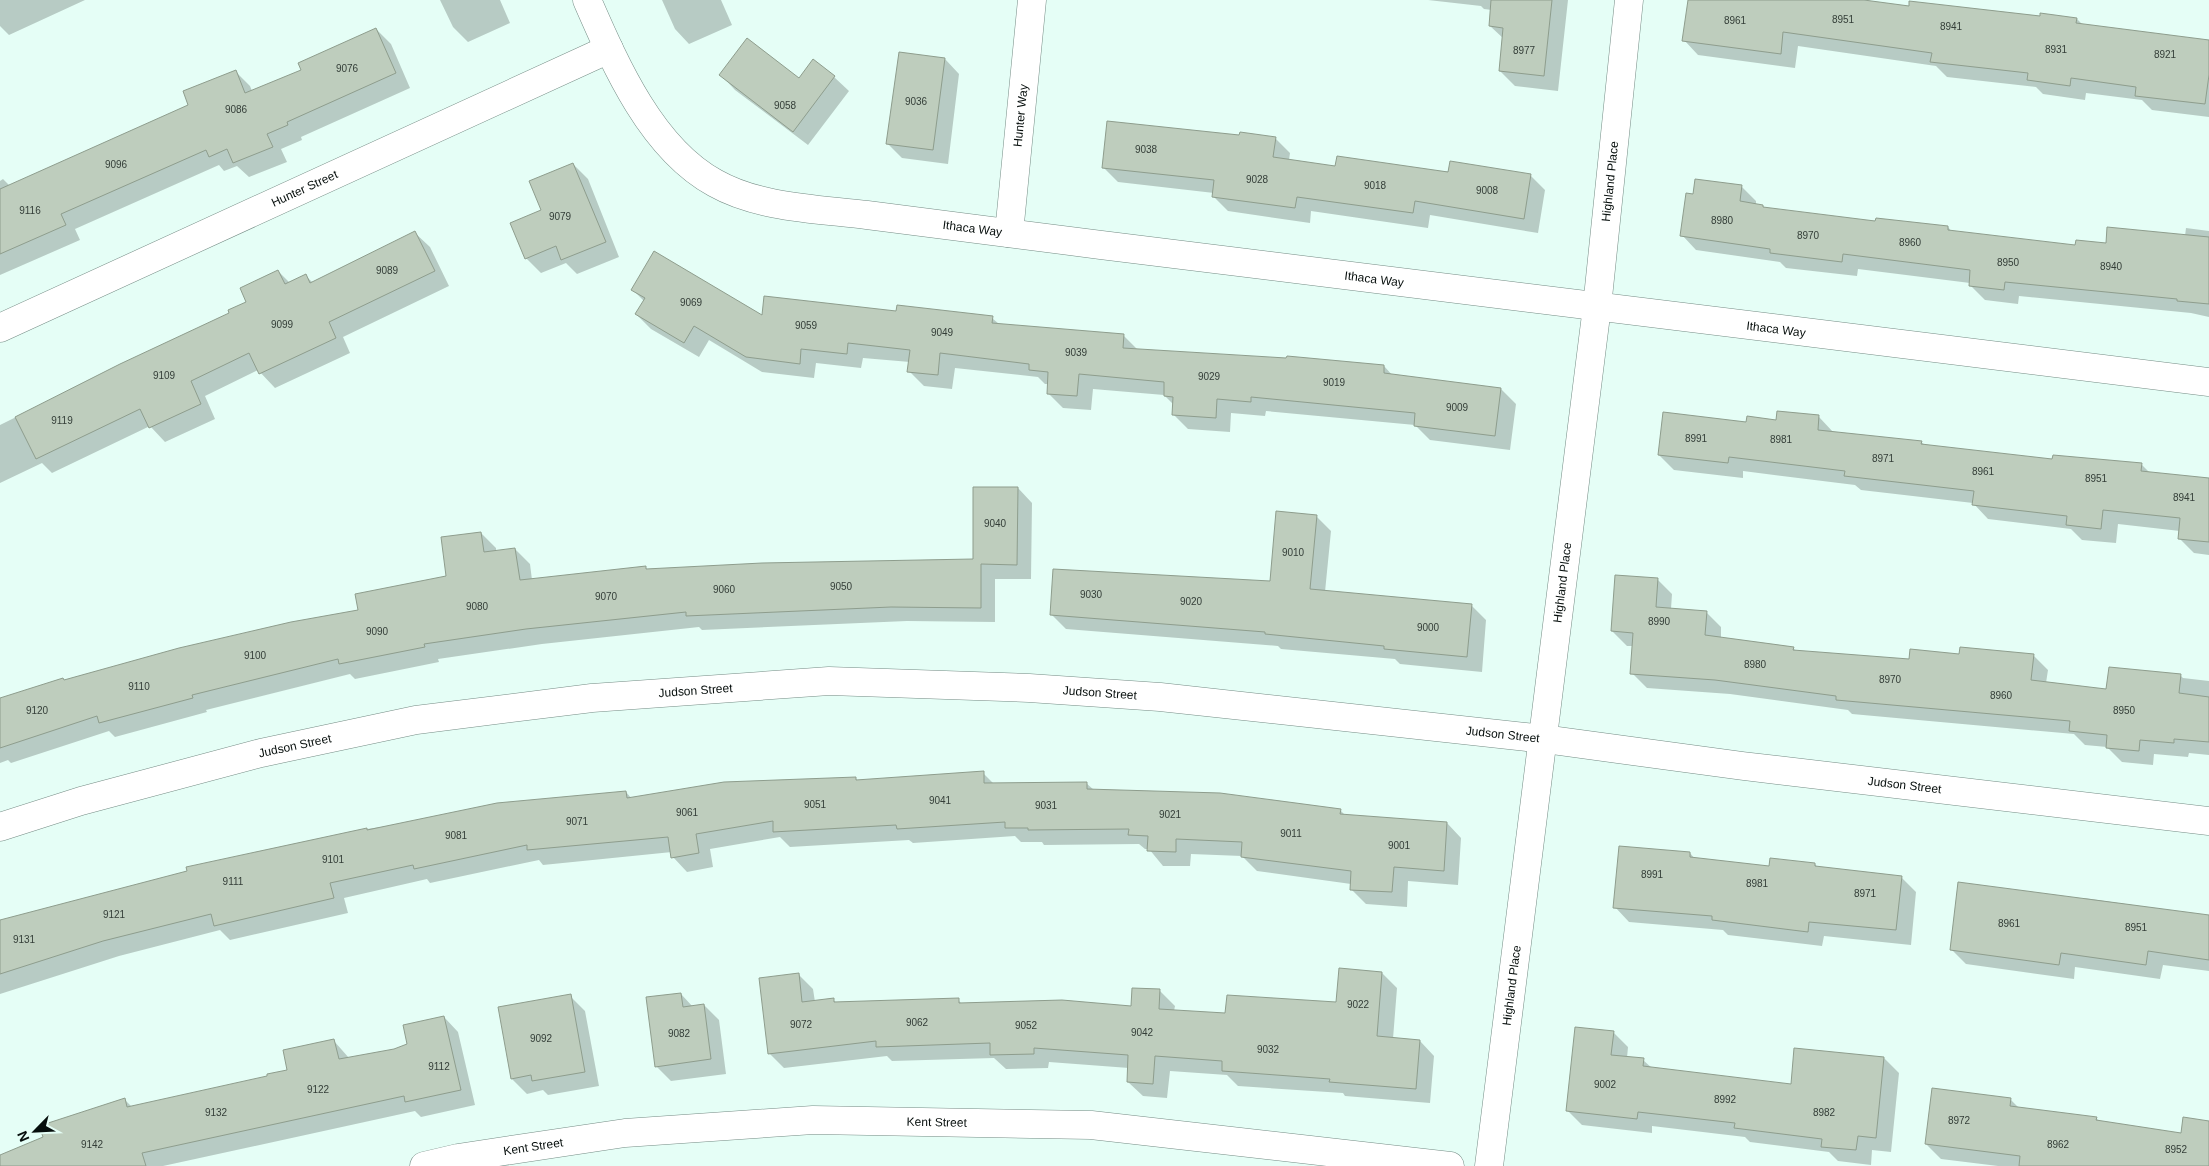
<svg xmlns="http://www.w3.org/2000/svg" width="2209" height="1166" viewBox="0 0 2209 1166" font-family="Helvetica,sans-serif">
	<rect width="100%" height="100%" fill="#e5fef6"/>
	<!-- shadow -->
	<path fill="#0003" d="M0,0H85L9,35L0,26Z
		M440,0H500L510,23L468,42L453,27Z
		M662,0H721L732,25L689,44L675,29Z
		M1428,0H1568L1558,91L1515,86L1500,71L1504,39L1490,26L1492,10L1484,9L1481,6Z
		M1689,0H1852L1910,8L2077,19L2083,25L2209,41V117L2152,110L2142,100L2086,93L2085,100L2043,94L2036,87L1947,77L1936,66L1798,46L1795,68L1698,55L1684,40Z
		M376,29L391,44L410,88L301,137L302,140L281,149L287,162L249,177L237,166L224,171L219,165L75,229L80,240L0,275V181L3,179L10,186L190,106L235,71L250,86L252,91L303,70Z
		M945,59L959,74L948,164L902,158L887,143Z
		M721,75L799,79L834,77L849,91L808,145L735,90Z
		M1240,137L1275,138L1290,153L1289,160L1336,167L1530,175L1545,190L1538,233L1430,215L1428,228L1311,211L1310,223L1228,211L1213,196L1214,193L1118,182L1103,167Z
		M573,164L588,179L619,257L577,274L566,263L541,273L526,258L543,211Z
		M1741,186L1756,201V205L1763,206L1766,209L1877,222L1948,227L1952,232L2076,246L2185,236L2186,228L2209,231V317L2191,313L2019,296L2018,304L1985,300L1970,285V283L1858,269L1857,276L1786,268L1780,262L1696,250L1682,235L1694,196Z
		M415,233L430,247L449,286L343,337L350,353L275,388L258,370L205,396L215,419L165,442L150,426L52,473L42,463L0,483V425L121,365L231,313L248,302L278,271L290,283L305,275L313,283Z
		M633,290L763,317L897,312L992,318L999,324L1123,335L1138,350L1384,366L1393,376L1501,389L1516,404L1510,450L1430,440L1415,425L1266,411L1265,416L1231,413L1230,432L1188,429L1173,414L1174,405L1164,395L1093,389L1091,410L1063,408L1048,393L1049,384H1045L1038,377L955,368L952,389L924,386L909,371L910,362L863,358L861,368L816,363L814,378L762,372L709,340L699,357L651,329L636,314L644,301Z
		M1819,417L1834,433L1921,442L1925,445L2053,460L2142,465L2150,473L2209,480V555L2194,553L2179,538L2180,531L2118,524L2116,543L2082,540L2071,529L1988,519L1973,503L1861,490L1855,485L1743,471V478L1674,470L1659,455L1748,423Z
		M1018,488L1032,503L1031,579H995V622L907,621L702,630L699,627L542,644L438,659L439,662L355,679L350,674L206,710L207,712L115,737L109,731L11,763L8,760L0,763V700L65,681L360,611L448,577L481,533L496,548V552L515,549L530,564L532,580L645,567L648,570L974,560Z
		M1316,516L1331,531L1325,592L1472,606L1486,620L1482,672L1400,664L1395,659L1281,649L1278,646L1066,629L1052,615L1271,583Z
		M1657,579L1672,594L1671,609L1706,612L1721,627V638L1793,648L1797,652L1910,661L1960,655H2033L2048,670L2046,683L2107,690L2180,675L2183,678L2209,681V755L2189,753L2188,757L2154,754L2153,765L2122,762L2107,747L2085,745L2074,734L1852,714L1848,710L1730,694L1647,688L1632,673L1634,646H1627L1612,631Z
		M983,773L994,784L1086,783L1094,790L1340,810L1346,816L1447,823L1461,838L1458,885L1408,881L1407,907L1366,904L1351,889V884L1257,871L1242,856L1191,854L1190,866H1163L1149,849H1145L1139,844L1044,845L1042,842H1021L1015,836L913,843L909,840L790,847L780,837L710,849L713,867L687,872L673,857L672,852L543,865L539,860L430,883L427,879L344,898L348,913L230,940L220,930L119,956L0,994V922L367,829L626,792L632,799L856,779L859,782Z
		M1690,853L1695,859L1770,868L1815,864L1818,868L1901,877L1916,892L1911,945L1824,936L1822,946L1728,935L1723,930L1629,922L1615,907Z
		M2084,898L2194,914L2209,918V971L2163,965L2160,979L2075,967L2074,979L1966,964L1951,949L2083,900Z
		M1382,973L1397,988L1393,1039L1420,1041L1434,1056L1430,1103L1345,1096L1343,1093L1238,1086L1227,1075L1170,1071L1167,1098L1143,1096L1128,1082L1129,1068L1049,1062L1048,1068L1006,1069L994,1058L892,1061L887,1056L784,1068L769,1053L798,974L813,989L815,1002L833,1000L837,1003L958,1000L962,1004L1132,1007L1160,991L1175,1006L1174,1011L1227,1015L1337,1004Z
		M681,994L693,1007L704,1005L719,1020L726,1074L671,1081L656,1066Z
		M570,996L585,1011L599,1086L548,1095L543,1090L527,1094L512,1079Z
		M444,1017L458,1032L475,1105L421,1117L415,1111L163,1166H0V1156L44,1138L124,1099L132,1107L269,1077L288,1071L334,1041L349,1058L394,1050L409,1045Z
		M1613,1032L1628,1047L1627,1058L1643,1060L1653,1069L1792,1086L1884,1058L1899,1073L1891,1152L1872,1150L1871,1165L1838,1161L1829,1152L1750,1142L1745,1137L1652,1126V1133L1582,1125L1567,1110Z
		M2010,1099L2019,1108L2096,1118L2099,1121L2182,1134L2209,1122V1166H1998L1941,1159L1926,1144Z"/>
	<!-- building -->
	<path fill="#becdbd" stroke="#8e9d8d" d="M1491,0H1552L1544,76L1499,71L1503,28L1489,26Z
		M1688,0H1864L1909,6V1L2040,16V13L2077,18L2076,23L2209,40V75L2205,104L2135,96L2136,87L2071,78L2070,86L2027,80L2028,73L1930,62L1932,53L1783,32L1781,54L1682,41Z
		M376,28L396,73L287,122L288,125L267,134L273,147L233,163L227,149L209,157L206,150L61,214L66,225L0,254V189L188,105L183,91L236,70L245,93L301,70L298,63Z
		M747,38L799,78L813,59L835,76L793,132L719,75Z
		M899,52L945,58L933,150L886,144Z
		M1107,121L1239,135L1240,132L1276,137L1273,157L1335,166L1337,156L1448,172L1450,161L1531,174L1524,219L1415,201L1413,213L1297,197L1295,208L1212,197L1214,180L1102,168Z
		M573,163L606,242L561,260L556,246L525,259L510,223L541,210L529,181Z
		M1695,179L1742,185L1740,201L1763,205V207L1875,221L1876,218L1948,226V230L2075,245L2076,240L2106,243L2107,227L2209,237V304L2177,301V299L2005,282L2004,290L1969,286L1970,270L1843,254L1842,262L1770,253V249L1680,236L1686,193L1693,194Z
		M415,231L435,271L329,322L336,338L259,374L249,353L191,381L201,404L149,428L140,409L36,459L15,417L120,364L229,313L228,310L246,302L240,288L278,270L285,284L306,274L310,283Z
		M654,251L762,315L764,296L896,311L897,305L993,316L992,323L1124,334L1123,348L1286,358L1287,356L1384,365V373L1501,388L1495,436L1414,426L1415,413L1251,397V402L1217,399L1216,418L1172,415L1173,397L1164,396V382L1079,374L1077,396L1047,394L1048,372L1029,370V364L940,353L938,375L907,372L910,350L848,343L847,354L801,349L800,364L746,357L694,326L684,343L635,314L645,298L631,290Z
		M1777,411L1819,415L1818,430L1922,441L1921,444L2052,459L2053,455L2142,463L2141,471L2209,478V542L2178,539L2180,518L2103,510L2101,529L2066,525L2067,516L1972,505L1974,491L1844,476L1845,471L1729,457L1728,463L1658,455L1663,412L1746,422L1747,416L1776,420Z
		M973,487H1018L1017,565L981,564V608L891,607L686,616V612L526,629L424,644L425,647L339,664L338,659L192,695L193,698L99,723L97,716L0,748V698L63,678L64,680L179,648L291,622L358,610L355,594L446,576L441,537L481,532L484,552L515,548L520,580L646,566V569L762,563L973,559Z
		M1276,511L1317,515L1310,589L1472,604L1467,657L1384,649V646L1265,634V632L1050,615L1053,569L1270,581Z
		M1615,575L1658,578L1656,607L1707,611L1705,635L1794,647L1793,650L1909,659L1910,649L1959,654L1960,647L2034,654L2031,680L2106,689L2109,667L2181,674L2179,693L2209,697V742L2174,739V743L2140,740L2139,751L2106,748L2107,735L2069,731L2070,721L1836,700V696L1715,680L1630,674L1633,633L1611,631Z
		M984,771V783L1087,782V789L1220,793L1341,809L1340,814L1447,822L1444,871L1394,867L1392,892L1350,890L1351,871L1241,857L1242,842L1176,839V852L1147,851L1148,836L1128,835L1129,829L1028,830V828H1005V822L897,829L896,825L773,832V821L696,834L699,853L671,858L668,837L527,850V845L414,869L413,865L330,883L334,898L214,926L211,914L103,941L0,974V920L187,871L186,867L367,828V830L497,803L626,791L627,798L724,782L856,777V780Z
		M1619,846L1690,852V857L1769,866L1770,858L1815,863V866L1902,876L1896,930L1809,922L1808,932L1712,920V916L1613,908Z
		M1958,882L2209,915V960L2148,951L2146,965L2061,953L2059,965L1950,950Z
		M1339,968L1382,972L1377,1036L1420,1040L1416,1089L1329,1082L1330,1079L1222,1071V1061L1155,1056L1153,1084L1127,1082L1128,1055L1034,1048V1054L990,1055V1043L876,1047V1041L768,1054L759,978L799,973L802,1002L834,998V1002L959,998V1003L1062,1000L1131,1006L1132,988L1160,989L1159,1009L1225,1013L1227,995L1336,1002Z
		M681,993L683,1007L704,1004L711,1059L655,1067L646,997Z
		M571,994L585,1072L532,1081L531,1075L511,1079L498,1007Z
		M444,1016L461,1090L405,1102L404,1096L142,1153L146,1166H0V1155L43,1137L39,1126L125,1098L127,1107L267,1076V1074L287,1070L283,1050L334,1039L339,1059L394,1049L407,1044L403,1025Z
		M1575,1027L1614,1031L1611,1055L1644,1058L1643,1066L1791,1084L1794,1048L1884,1057L1876,1138L1858,1136L1856,1150L1821,1147L1822,1139L1734,1128L1735,1123L1638,1112L1637,1119L1566,1111Z
		M1932,1088L2011,1098L2010,1106L2097,1117L2096,1120L2181,1133L2183,1117L2209,1121V1166H2019L2020,1156L1925,1144Z"/>
	<g fill="none" stroke-linecap="round" stroke-linejoin="round">
		<defs>
			<g id="minor">
				<path id="s1" d="M587,0C615,64 651,148 715,183C759,208 818,209 867,215C945,225 1023,235 1101,245C1470,291 1839,338 2209,382"/>
				<path id="s2" d="M1009,233L1032,0"/>
				<path id="s3" d="M0,328L609,49"/>
				<path id="s4" d="M0,827L81,801L261,753L416,720L592,698L829,681L1029,688L1160,697L1544,739L1743,766L2209,821"/>
				<path id="s5" d="M424,1166L458,1158L625,1133L813,1120L1091,1125L1450,1166"/>
				<path id="s6" d="M1489,1166L1597,307L1629,0"/>
			</g>
		</defs>
		<!-- minor casing -->
		<use href="#minor" stroke="#758c85" stroke-width="29"/>
		<!-- minor -->
		<use href="#minor" stroke="#fff" stroke-width="28"/>
	</g>
	<g text-anchor="middle" stroke-width="4" stroke-linejoin="round" paint-order="stroke">
		<!-- number labels -->
		<g font-size="10" fill="#343e38">
			<text x="1843" y="23">8951</text>
			<text x="1735" y="24">8961</text>
			<text x="1951" y="30">8941</text>
			<text x="2056" y="53">8931</text>
			<text x="1524" y="54">8977</text>
			<text x="2165" y="58">8921</text>
			<text x="347" y="72">9076</text>
			<text x="916" y="105">9036</text>
			<text x="785" y="109">9058</text>
			<text x="236" y="113">9086</text>
			<text x="1146" y="153">9038</text>
			<text x="116" y="168">9096</text>
			<text x="1257" y="183">9028</text>
			<text x="1375" y="189">9018</text>
			<text x="1487" y="194">9008</text>
			<text x="30" y="214">9116</text>
			<text x="560" y="220">9079</text>
			<text x="1722" y="224">8980</text>
			<text x="1808" y="239">8970</text>
			<text x="1910" y="246">8960</text>
			<text x="2008" y="266">8950</text>
			<text x="2111" y="270">8940</text>
			<text x="387" y="274">9089</text>
			<text x="691" y="306">9069</text>
			<text x="282" y="328">9099</text>
			<text x="806" y="329">9059</text>
			<text x="942" y="336">9049</text>
			<text x="1076" y="356">9039</text>
			<text x="164" y="379">9109</text>
			<text x="1209" y="380">9029</text>
			<text x="1334" y="386">9019</text>
			<text x="1457" y="411">9009</text>
			<text x="62" y="424">9119</text>
			<text x="1696" y="442">8991</text>
			<text x="1781" y="443">8981</text>
			<text x="1883" y="462">8971</text>
			<text x="1983" y="475">8961</text>
			<text x="2096" y="482">8951</text>
			<text x="2184" y="501">8941</text>
			<text x="995" y="527">9040</text>
			<text x="1293" y="556">9010</text>
			<text x="841" y="590">9050</text>
			<text x="724" y="593">9060</text>
			<text x="1091" y="598">9030</text>
			<text x="606" y="600">9070</text>
			<text x="1191" y="605">9020</text>
			<text x="477" y="610">9080</text>
			<text x="1659" y="625">8990</text>
			<text x="1428" y="631">9000</text>
			<text x="377" y="635">9090</text>
			<text x="255" y="659">9100</text>
			<text x="1755" y="668">8980</text>
			<text x="1890" y="683">8970</text>
			<text x="139" y="690">9110</text>
			<text x="2001" y="699">8960</text>
			<text x="37" y="714">9120</text>
			<text x="2124" y="714">8950</text>
			<text x="940" y="804">9041</text>
			<text x="815" y="808">9051</text>
			<text x="1046" y="809">9031</text>
			<text x="687" y="816">9061</text>
			<text x="1170" y="818">9021</text>
			<text x="577" y="825">9071</text>
			<text x="1291" y="837">9011</text>
			<text x="456" y="839">9081</text>
			<text x="1399" y="849">9001</text>
			<text x="333" y="863">9101</text>
			<text x="1652" y="878">8991</text>
			<text x="233" y="885">9111</text>
			<text x="1757" y="887">8981</text>
			<text x="1865" y="897">8971</text>
			<text x="114" y="918">9121</text>
			<text x="2009" y="927">8961</text>
			<text x="2136" y="931">8951</text>
			<text x="24" y="943">9131</text>
			<text x="1358" y="1008">9022</text>
			<text x="917" y="1026">9062</text>
			<text x="801" y="1028">9072</text>
			<text x="1026" y="1029">9052</text>
			<text x="1142" y="1036">9042</text>
			<text x="679" y="1037">9082</text>
			<text x="541" y="1042">9092</text>
			<text x="1268" y="1053">9032</text>
			<text x="439" y="1070">9112</text>
			<text x="1605" y="1088">9002</text>
			<text x="318" y="1093">9122</text>
			<text x="1725" y="1103">8992</text>
			<text x="216" y="1116">9132</text>
			<text x="1824" y="1116">8982</text>
			<text x="1959" y="1124">8972</text>
			<text x="92" y="1148">9142</text>
			<text x="2058" y="1148">8962</text>
			<text x="2176" y="1153">8952</text>
		</g>
		<!-- street labels -->
		<g font-size="12" fill="#060e0c" stroke="#e5fef6">
			<text dy="4" stroke="none"><textPath href="#s2" startOffset="118">Hunter Way</textPath></text>
			<text dy="4" stroke="none"><textPath href="#s6" startOffset="992">Highland Place</textPath></text>
			<text dy="4" stroke="none"><textPath href="#s3" startOffset="335">Hunter Street</textPath></text>
			<text dy="4" stroke="none"><textPath href="#s1" startOffset="490">Ithaca Way</textPath></text>
			<text dy="4" stroke="none"><textPath href="#s1" startOffset="895">Ithaca Way</textPath></text>
			<text dy="4" stroke="none"><textPath href="#s1" startOffset="1300">Ithaca Way</textPath></text>
			<text dy="4" stroke="none"><textPath href="#s6" startOffset="588">Highland Place</textPath></text>
			<text dy="4" stroke="none"><textPath href="#s4" startOffset="711">Judson Street</textPath></text>
			<text dy="4" stroke="none"><textPath href="#s4" startOffset="1116">Judson Street</textPath></text>
			<text dy="4" stroke="none"><textPath href="#s4" startOffset="1521">Judson Street</textPath></text>
			<text dy="4" stroke="none"><textPath href="#s4" startOffset="306">Judson Street</textPath></text>
			<text dy="4" stroke="none"><textPath href="#s4" startOffset="1926">Judson Street</textPath></text>
			<text dy="4" stroke="none"><textPath href="#s6" startOffset="182">Highland Place</textPath></text>
			<text dy="4" stroke="none"><textPath href="#s5" startOffset="516">Kent Street</textPath></text>
			<text dy="4" stroke="none"><textPath href="#s5" startOffset="111">Kent Street</textPath></text>
		</g>
	</g>
	<!-- north arrow -->
	<g transform="translate(35 1131) rotate(246)" stroke="#e5fef6" stroke-width="4" paint-order="stroke">
	<path d="M0-4L9 19L0 12L-9 19Z" fill="#060e0c"/>
	<text y="-8" font-size="14" font-weight="bold" text-anchor="middle" fill="#060e0c">N</text>
	</g>
</svg>
